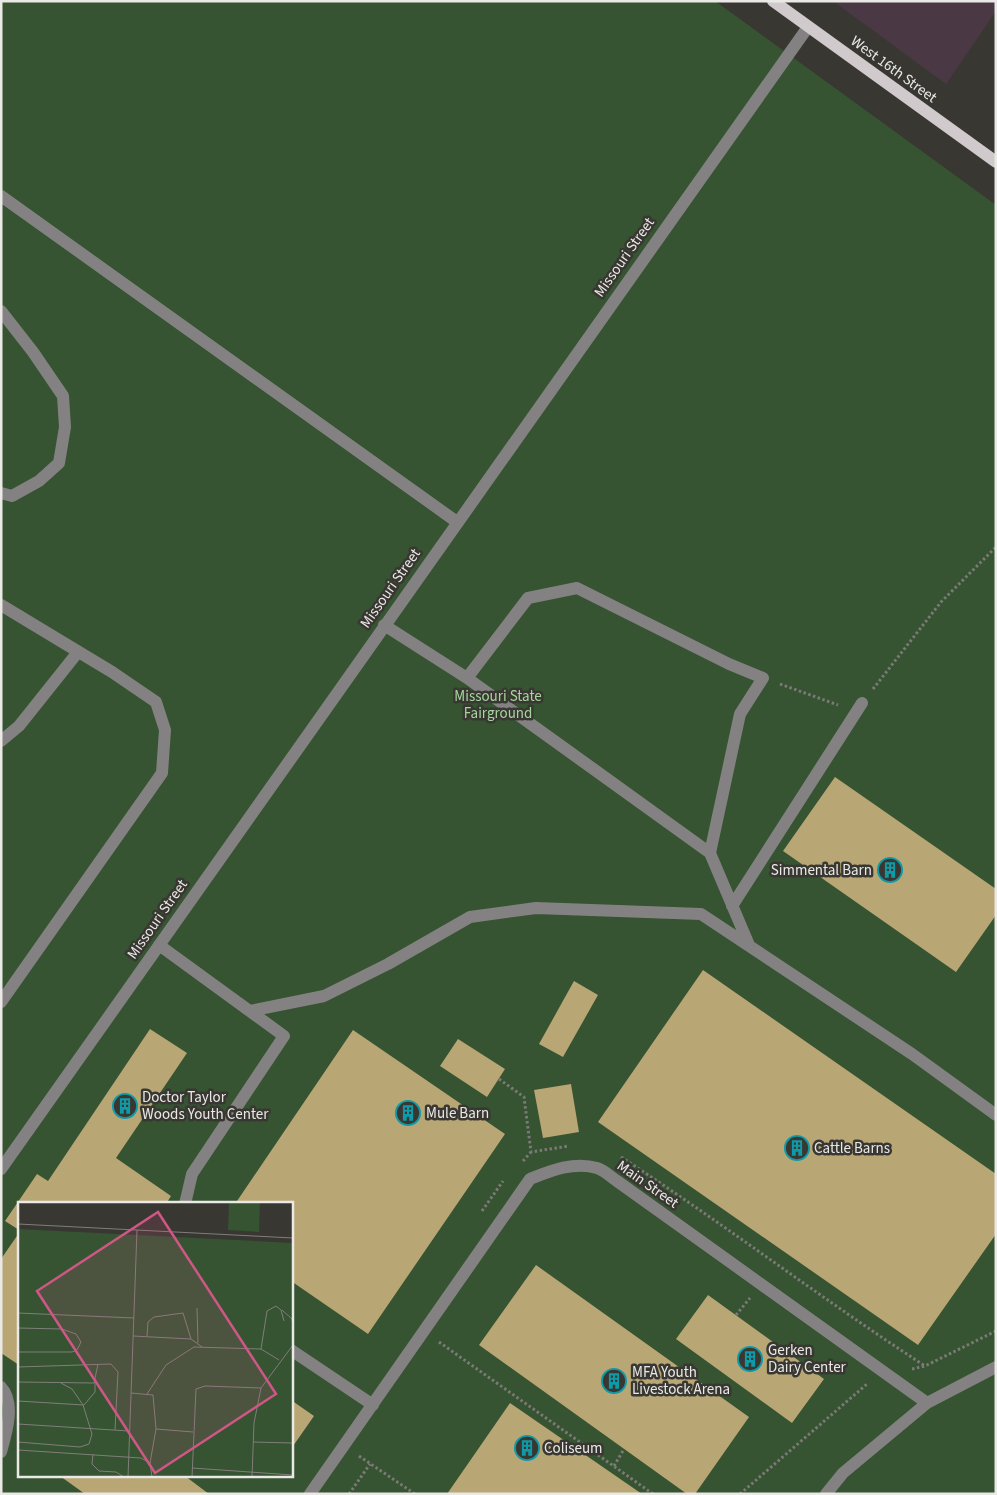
<svg xmlns="http://www.w3.org/2000/svg" width="997" height="1495" viewBox="0 0 997 1495" font-family="'Source Sans 3',sans-serif">
	<rect width="100%" height="100%" fill="#393732"/>
	<!-- industrial -->
	<path fill="#4a3944" d="M833,1H996V11L946,84Z"/>
	<!-- green -->
	<path fill="#365332" fill-rule="evenodd" d="M1,1H715L996,205V1494H1ZM19,1204H291V1476H19Z"/>
	<!-- building -->
	<path fill="#b8a674" d="M835,777L996,889V915L956,972L783,851Z
		M703,970L996,1174V1234L918,1345L598,1122Z
		M574,981L598,995L563,1057L539,1044Z
		M150,1029L187,1053L116,1158L171,1196L166,1204H19V1230L5,1221L37,1174L48,1181Z
		M353,1030L505,1134L368,1334L291,1281V1204H235Z
		M458,1039L505,1069L487,1097L440,1066Z
		M571,1084L579,1132L543,1138L534,1090Z
		M19,1233V1365L1,1353V1259Z
		M536,1265L749,1417L695,1494H687L479,1345Z
		M708,1295L824,1379L792,1423L676,1339Z
		M291,1400L314,1416L291,1449Z
		M510,1403L642,1494H447Z
		M60,1476H185L209,1494H85Z"/>
	<g fill="none" stroke-linecap="round" stroke-linejoin="round">
		<!-- path -->
		<path stroke="#7c7a76" stroke-width="3" stroke-dasharray="2.5 2.5" stroke-linecap="butt" d="M780,684L838,705
			M873,689L941,602L996,547
			M499,1079L524,1097L531,1152L569,1146
			M621,1157C724,1224 822,1299 925,1366
			M523,1161L531,1152
			M482,1211L503,1181
			M736,1315L750,1298
			M439,1342L653,1494
			M912,1369L925,1366L996,1331
			M359,1456L415,1494
			M614,1466L624,1449
			M349,1494L370,1464
			M740,1494L867,1384"/>
		<!-- minor -->
		<path stroke="#848182" stroke-width="12" d="M1,196L457,522
			M1,311L33,352L63,396L65,427L59,463L39,481L12,496L1,493
			M1,605L112,672L156,702L165,730L162,773L1,1002
			M384,625L467,678L710,853L749,945
			M467,678L528,598L577,588L729,664L763,678L740,714L710,853
			M1,741L19,726L78,652
			M732,906L862,703
			M159,945L284,1036L192,1174L185,1204
			M250,1011L324,996L388,964L470,917L536,908L701,914L912,1054L996,1115
			M1,1169L808,27
			M291,1350L373,1405
			M1,1387C16,1403 6,1434 1,1452
			M310,1494L530,1179C550,1171 574,1161 597,1168C604,1170 611,1177 617,1181L927,1403
			M826,1494L843,1473L927,1403L996,1367"/>
		<!-- major -->
		<path stroke="#d1cacc" stroke-width="12" d="M773,1L996,162"/>
	</g>
	<!-- icons -->
	<defs>
		<symbol id="building-ring" viewBox="-11 -11 22 22"><circle r="9.5" fill="#393732" stroke="#0f9aa8" stroke-width="1.5"/><path d="M-4-6H4V6H1V3H-1V6H-4ZM-2.5-4.3h1.7v1.8h-1.7ZM.8-4.3h1.7v1.8H.8ZM-2.5-1h1.7V.8h-1.7ZM.8-1h1.7V.8H.8Z" fill="#0f9aa8"/></symbol>
	</defs>
	<g fill-rule="evenodd">
		<use href="#building-ring" x="876" y="856" width="28" height="28"/>
		<use href="#building-ring" x="111" y="1092" width="28" height="28"/>
		<use href="#building-ring" x="394" y="1099" width="28" height="28"/>
		<use href="#building-ring" x="783" y="1134" width="28" height="28"/>
		<use href="#building-ring" x="736" y="1345" width="28" height="28"/>
		<use href="#building-ring" x="600" y="1367" width="28" height="28"/>
		<use href="#building-ring" x="513" y="1434" width="28" height="28"/>
	</g>
	<g text-anchor="middle" stroke-width="5" stroke-linejoin="round" paint-order="stroke">
		<!-- street labels -->
		<g font-size="15" fill="#eae9e6" stroke="#393732">
			<text transform="translate(894 69) rotate(36)" y="5">West 16th Street</text>
			<text transform="translate(624 257) rotate(-55)" y="5">Missouri Street</text>
			<text transform="translate(390 588) rotate(-55)" y="5">Missouri Street</text>
			<text transform="translate(157 919) rotate(-55)" y="5">Missouri Street</text>
			<text transform="translate(648 1184) rotate(35)" y="5">Main Street</text>
		</g>
		<!-- park labels -->
		<g font-size="15" fill="#a3d89b" stroke="#393732">
			<text x="498" y="701">Missouri State<tspan x="498" dy="17">Fairground</tspan></text>
		</g>
		<!-- poi labels -->
		<g font-size="15" fill="#eae9e6" stroke="#393732" text-anchor="start">
			<text x="872" y="875" text-anchor="end">Simmental Barn</text>
			<text x="142" y="1102">Doctor Taylor<tspan x="142" dy="17">Woods Youth Center</tspan></text>
			<text x="426" y="1118">Mule Barn</text>
			<text x="814" y="1153">Cattle Barns</text>
			<text x="768" y="1355">Gerken<tspan x="768" dy="17">Dairy Center</tspan></text>
			<text x="632" y="1377">MFA Youth<tspan x="632" dy="17">Livestock Arena</tspan></text>
			<text x="544" y="1453">Coliseum</text>
		</g>
	</g>
	<!-- overview -->
	<g transform="translate(18 1202)">
		<rect width="275" height="275" fill="#393732"/>
		<path d="M211,0H242L241,30L210,28ZM0,27L275,41V275H0Z" fill="#365332"/>
		<path fill="none" stroke="#807e7a" stroke-width="1" d="M0,22L275,36M179,106L180,141M264,108L274,117L275,123M0,111L116,116M0,126L44,127L58,132L63,140L59,148L54,150H0M115,134L173,137L184,145M129,134L130,120L136,115L165,111L173,137M243,147L249,109L258,104L263,108L266,119M0,165L93,162L100,170L97,228M0,180L76,181L80,162M113,191L135,193L138,227L175,230M129,192L148,163L176,145L243,147L261,158M0,199L66,203L77,190V180M0,222L111,229M0,240L62,245L71,242L74,232L65,203L54,187L43,181M235,240L275,241M0,248L123,256L132,261L134,275M75,252L74,262L81,269L98,270L106,275M132,261L138,227M174,266L275,273M110,275L119,28M174,275L178,187L187,184L243,186M234,275L236,221L243,186L275,143"/>
		<path fill="#ce5785" fill-opacity="0.15" stroke="#ce5785" stroke-width="2.5" d="M140,10L258,192L137,271L19,89Z"/>
		<rect width="275" height="275" fill="none" stroke="#eae9e6" stroke-width="2.5"/>
	</g>
	<!-- border -->
	<rect width="997" height="1495" fill="none" stroke="#eae9e6" stroke-width="5"/>
</svg>
